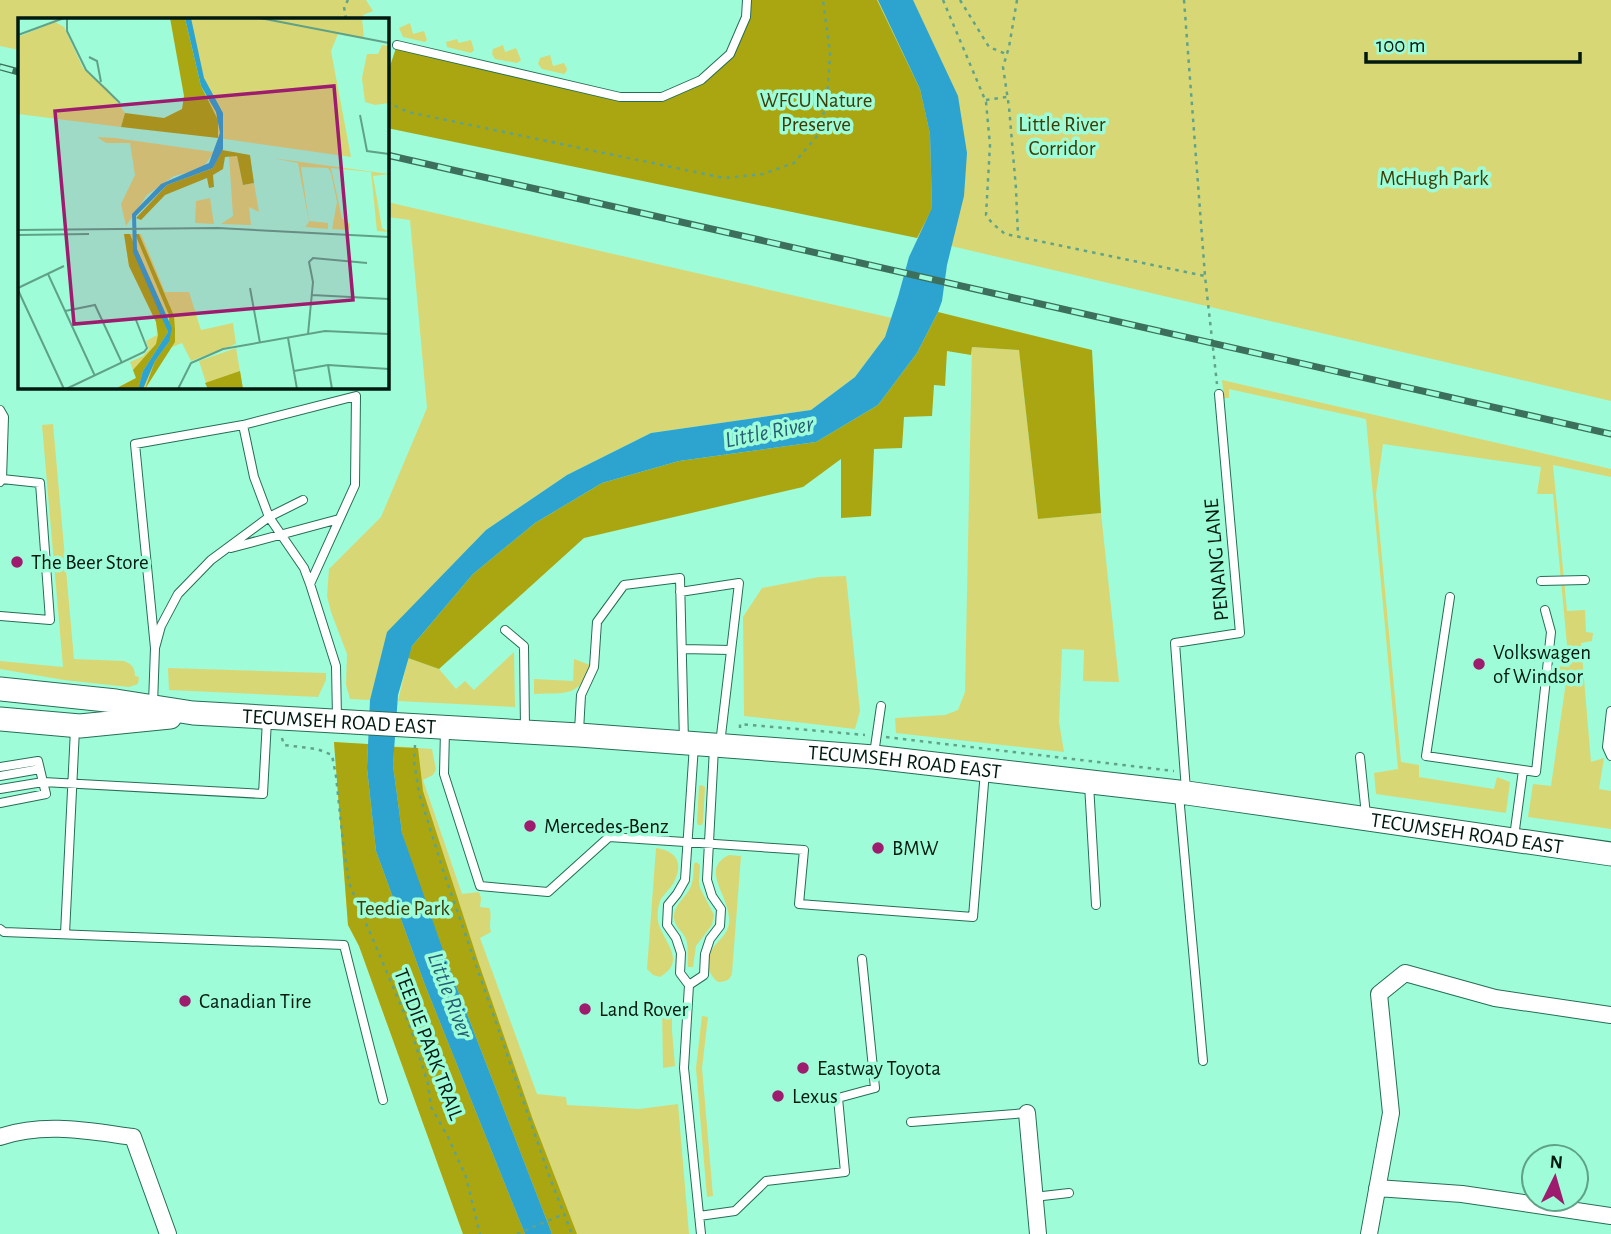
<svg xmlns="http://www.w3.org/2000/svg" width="1611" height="1234" viewBox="0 0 1611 1234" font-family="'Alegreya Sans',sans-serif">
	<rect width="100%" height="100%" fill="#9ffcd8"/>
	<!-- green -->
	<path fill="#d8d776" d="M0,0H366L373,11L363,15L364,19H19V50L0,46Z
		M877,0H1611V401L917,238L932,208L920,89Z
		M410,23L413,34L424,31L427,40L425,42L403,37L399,28Z
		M457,39L459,43L471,40L474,50L471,53L447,47L446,42Z
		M503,45L505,52L516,48L521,60L517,63L495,59L492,54L493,49Z
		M550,55L553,66L564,63L567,69L566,72L564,74L542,69L538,64L540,58Z
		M387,202L892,318L885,337L855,377L811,410L651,433L567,475L486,530L388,632L370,700L350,699L346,685L347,654L331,612L327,596L329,569L381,517L427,408L410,220L387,217Z
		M972,347L1019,350L1038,519L1101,513L1119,682L1083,681L1084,650L1062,649L1059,722L1064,752L896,733L895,718L945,715L958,710L965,692Z
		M1222,380L1611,469V477L1553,465L1567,611L1585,610L1586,632L1593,633L1592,641L1581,643L1591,762L1604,758L1599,789L1611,791V829L1528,817L1533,784L1551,786L1567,675L1556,673L1557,666L1569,667L1553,494H1537L1541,467L1383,444L1376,494L1401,762L1419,765V777L1494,789L1497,777L1510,782L1506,813L1376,794L1374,773L1398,769L1366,419L1229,389V398H1224Z
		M53,424L74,659L124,661C132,664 135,668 135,676L139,677L138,684L129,687L64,680L0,669V661L63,667L42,425Z
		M846,576L860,711L855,729L744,716L743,617L762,588L819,577Z
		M514,652L515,707L398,701L408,658L439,669L456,689L465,681L474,690Z
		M574,659L590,665C579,699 565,692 534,694V679L573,681Z
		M168,668L326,673V680L318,697L169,690Z
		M334,742L432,749L436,770L433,775L423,780L462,894L479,892L481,898L480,907L489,908C493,916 488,924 491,932L480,938L537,1094L566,1097L567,1105L639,1109L678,1104L689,1234H463L359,946L348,925Z
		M701,785L705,787L703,822L702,825H698L697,822L699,786Z
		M656,848C676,851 684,862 674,882C671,888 665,893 661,899C658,905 657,914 658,921C661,940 689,960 660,977L653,975L647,969Z
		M729,855L741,856L732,973C731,980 725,982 718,982C707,974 705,959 713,948C718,941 724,937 727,930C739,903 695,871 729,855Z
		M696,862L700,865L699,882L700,888L714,915L712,925L696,946L693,967H688C687,958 689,949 686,939C682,930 673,926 674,915C675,903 687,897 691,886C694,879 693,871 694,864Z
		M672,1003V1031L675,1066L663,1068L662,1004Z
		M702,1016L708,1017L702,1068L713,1196L707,1197L696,1068Z"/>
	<!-- forest -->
	<path fill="#aaa612" d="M747,0H877L920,89L930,134L932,209L917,238L387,128V75L397,45L620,97H662L701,80L730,54L746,17Z
		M938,312L1092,350L1101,513L1038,519L1019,350L972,347L971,355L947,351L945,386L934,385L932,416L904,417L902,448L874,449L871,516L841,518V459L803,487L584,538L439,669L408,658L412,646L473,574L535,523L602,483L679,461L816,442L878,405L917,353Z
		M334,742L368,744L367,768L376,851L425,985L525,1234H463L359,946L348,925Z
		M394,747L418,748L423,791L478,961L533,1120L577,1234H552L450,970L410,859L402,833L393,765Z"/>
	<!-- water -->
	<path fill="#2da3cf" d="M878,0H913L958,96L967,153L964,196L947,265L942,301L938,312L917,353L878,405L816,442L679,461L602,483L535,523L473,574L412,646L398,695L393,765L402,833L450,970L552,1234H525L425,985L376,851L367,768L370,700L387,632L486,530L567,475L651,433L811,410L855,377L885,337L898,297L909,257L932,208L930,134L920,89Z"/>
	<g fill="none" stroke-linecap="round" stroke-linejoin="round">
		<defs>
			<path id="service" d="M397,45L620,97H662L701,80L730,54L746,17L747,0
				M0,410L4,417L2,479L0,482
				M243,425L356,396L355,485L310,584
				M231,548L339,519
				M1541,581L1585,580
				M680,592L739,583L720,744
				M1450,597L1426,756L1523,770L1514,837
				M0,616L50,620L40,483L2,479
				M505,630L524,646L525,728
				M155,648L135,444L243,425L254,477L269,517L304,568L310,584L336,666L337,718
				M682,649L731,650
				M153,704L155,648L161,626L178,594L211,560L269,517L303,500
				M1611,711L1607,747L1611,756
				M445,730L444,774L480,886L548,892L609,837L804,850L799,904L973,917L985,771
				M579,731L581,695L594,667L597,622L624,585L680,578L684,742
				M694,745L685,880L677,894L668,905L667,925L676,938L681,953L680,973L689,985L684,1068L701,1234
				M874,754L881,706
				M1360,757L1366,815
				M0,767L38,761L43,782L263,794L267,720
				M1523,770L1536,772L1551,632L1545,610
				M0,776L40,769
				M1089,784L1096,905
				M0,789L43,782L46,794L0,803
				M1186,790L1175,643L1240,633L1219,394
				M1179,795L1203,1061
				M0,929L4,932L344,945L383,1100
				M65,934L75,729
				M689,985L704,975L705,954L710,939L720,926L721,909L712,896L707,880L714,748
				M911,1122L1027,1113
				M1034,1197L1069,1193
				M699,1216L735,1211L766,1181L845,1172L838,1098L875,1088L862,959"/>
			<path id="minor" d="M1027,1113L1038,1234
				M0,1137C44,1122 88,1131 133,1137L168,1234
				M1377,1188L1462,1194L1611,1216
				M1369,1234L1391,1113L1379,994L1405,973L1495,998L1611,1015"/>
			<g id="secondary">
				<path id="s1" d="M0,689L116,701L193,713L579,735L874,757L1187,793L1611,854"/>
				<path d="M0,719L80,726L170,717"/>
			</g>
		</defs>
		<!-- service casing -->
		<use href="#service" stroke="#256e56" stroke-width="10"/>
		<!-- minor casing -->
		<use href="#minor" stroke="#256e56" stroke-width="18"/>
		<!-- secondary casing -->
		<use href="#secondary" stroke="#256e56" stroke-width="25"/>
		<!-- path -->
		<path stroke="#60a389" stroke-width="2.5" stroke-dasharray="3.5 5" stroke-linecap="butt" d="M943,0L986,102L990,145L986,215L992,223L1005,234L1205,276
			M960,0L989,47L1006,54
			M1017,0L1009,47L1003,67L1009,107L1016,189L1018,236
			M1184,0L1205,276L1217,384
			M346,19L344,7L348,0
			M986,100L1007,97
			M387,102L408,112L724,178L763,174L794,163L818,135L827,100L830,53L823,0
			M740,728V724L865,735
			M886,737L1174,771
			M282,738L284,745L317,749L332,755L336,776L343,842L349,883L410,1027L428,1084L431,1107L448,1137L466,1177L480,1234
			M415,745L414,761L419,793L443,870L551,1181L572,1234
			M517,1234L564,1214"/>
		<!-- service -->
		<use href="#service" stroke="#fff" stroke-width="8"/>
		<!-- minor -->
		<use href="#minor" stroke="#fff" stroke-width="16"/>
		<!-- secondary -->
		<use href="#secondary" stroke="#fff" stroke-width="23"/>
		<defs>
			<path id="rail" d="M0,67L19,72
				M387,155L1611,434"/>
		</defs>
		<!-- rail casing -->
		<use href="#rail" stroke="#3c705c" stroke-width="7"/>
		<!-- rail -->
		<use href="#rail" stroke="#9ffcd8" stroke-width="4.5" stroke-dasharray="13" stroke-linecap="butt"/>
	</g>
	<!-- markers -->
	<g fill="#9e1c6e" stroke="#9ffcd8" stroke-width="2.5">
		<circle cx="17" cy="562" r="7"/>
		<circle cx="1479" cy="664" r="7"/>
		<circle cx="530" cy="826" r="7"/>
		<circle cx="878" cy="848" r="7"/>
		<circle cx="185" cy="1001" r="7"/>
		<circle cx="585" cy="1009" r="7"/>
		<circle cx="803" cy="1068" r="7"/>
		<circle cx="778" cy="1096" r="7"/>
	</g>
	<g text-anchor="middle" stroke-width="7" stroke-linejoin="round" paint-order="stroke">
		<!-- park labels -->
		<g font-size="21" fill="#3e3c05" stroke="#9ffcd8">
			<text x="816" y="107">WFCU Nature<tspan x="816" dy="24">Preserve</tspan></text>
			<text x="1062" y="131">Little River<tspan x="1062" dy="24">Corridor</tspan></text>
			<text x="1434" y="185">McHugh Park</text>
			<text x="403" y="915">Teedie Park</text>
		</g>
		<!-- street labels -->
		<g font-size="21" fill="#001a10" stroke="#9ffcd8">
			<text transform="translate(1216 560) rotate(-95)" y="7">PENANG LANE</text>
			<text dy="7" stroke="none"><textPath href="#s1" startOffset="341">TECUMSEH ROAD EAST</textPath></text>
			<text dy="7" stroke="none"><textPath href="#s1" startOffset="908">TECUMSEH ROAD EAST</textPath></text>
			<text dy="7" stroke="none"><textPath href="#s1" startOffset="1475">TECUMSEH ROAD EAST</textPath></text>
			<text transform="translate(429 1044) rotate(69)" y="7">TEEDIE PARK TRAIL</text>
		</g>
		<!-- poi labels -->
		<g font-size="21" fill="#001a10" stroke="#9ffcd8" text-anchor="start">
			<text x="31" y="569">The Beer Store</text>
			<text x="1493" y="659">Volkswagen<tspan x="1493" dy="24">of Windsor</tspan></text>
			<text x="544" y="833">Mercedes-Benz</text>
			<text x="892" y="855">BMW</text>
			<text x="199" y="1008">Canadian Tire</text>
			<text x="599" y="1016">Land Rover</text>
			<text x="817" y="1075">Eastway Toyota</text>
			<text x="792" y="1103">Lexus</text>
		</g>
		<!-- water labels -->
		<g font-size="23" font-style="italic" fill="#235e76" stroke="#9ffcd8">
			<text transform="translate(769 431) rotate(-11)" y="8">Little River</text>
			<text transform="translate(451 995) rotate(69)" y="8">Little River</text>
		</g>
	</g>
	<!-- overview -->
	<g transform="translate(18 18)">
		<rect width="371" height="371" fill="#9ffcd8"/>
		<path d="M167,0H344L346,21L320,16L313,33L333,139L200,120ZM37,4L46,9L65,50L90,71L107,95L103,109L0,96V19ZM364,27L371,28V85L357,87L347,84L344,60L349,36H360ZM79,119L97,120L196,134L184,151L156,158L129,177L108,208L103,186L117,157L112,125H88ZM211,138H219L225,167L236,165L241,194L231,189L233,207L203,206L215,198ZM254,140L371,156L355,158L364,210L371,214L359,213L353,154L313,150L324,200L332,206L331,212L314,211L319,184L313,155L310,150L283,149L291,203L310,205V211L287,209L291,204L280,145ZM192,180L196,206L177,205L178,183ZM106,216H123L147,274H171L183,312L215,305L218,326L173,343L164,325L152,330L127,371H97L118,360L112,344L125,338L131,331L128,323L139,317L138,304L111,248ZM218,330L225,371H190L181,343Z" fill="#d8d776"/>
		<path d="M152,0H167L183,68L200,102V120L103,109L107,95L146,100L164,91L166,78ZM204,132L232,137L236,165L225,167L219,138L207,139L205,151L195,157L196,169L191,170L189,160L147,177L123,202L118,200L149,167L195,150ZM106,216H112L150,314L125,353L120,371H97L118,360L115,352L138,326L140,317L138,304L111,248ZM117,216H121L156,298L157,311V324L127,371L137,343L151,324V297ZM222,353L225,371H190L187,365Z" fill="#aaa612"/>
		<path d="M167,0H173L186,60L205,95V131L195,150L149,167L118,198L119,231L154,310L151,324L137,343L125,371H120L125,353L150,314L115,234L114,196L143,166L191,145L202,115L198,94L183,68Z" fill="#2da3cf"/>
		<path fill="none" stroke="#5fa288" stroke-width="2" d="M49,0V13L68,52L102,85M242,0L371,25M0,17L46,0M71,39L79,43L83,64M342,97L349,133L371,136M0,212L200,210L371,219M0,217L71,216M30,256L77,358M0,270L46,248M232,270L242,325M0,272L46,371M294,277L371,281M47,293L77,287L104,345M290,316L295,264L291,244L295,240L349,245M270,320L279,371M310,347L314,371M276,353L310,347L371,351M48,371L126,334L129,330L118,302M160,371L173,345L205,331L307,313L371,316"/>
		<path fill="#9e1c6e" fill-opacity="0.15" stroke="#9e1c6e" stroke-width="3.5" d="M316,68L335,282L56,306L37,93Z"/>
		<rect width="371" height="371" fill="none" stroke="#001a10" stroke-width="3.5"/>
	</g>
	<!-- north arrow -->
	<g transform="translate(1555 1178) rotate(5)"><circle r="33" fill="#9ffcd8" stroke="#5fa288" stroke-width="2"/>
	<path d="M0-5L12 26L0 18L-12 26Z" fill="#9e1c6e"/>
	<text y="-10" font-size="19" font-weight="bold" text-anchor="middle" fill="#001a10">N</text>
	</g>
	<!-- scale -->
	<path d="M1366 52v10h214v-10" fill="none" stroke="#001a10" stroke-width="3.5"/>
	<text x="1376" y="52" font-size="21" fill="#001a10" stroke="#9ffcd8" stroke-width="5" paint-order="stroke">100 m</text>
</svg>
